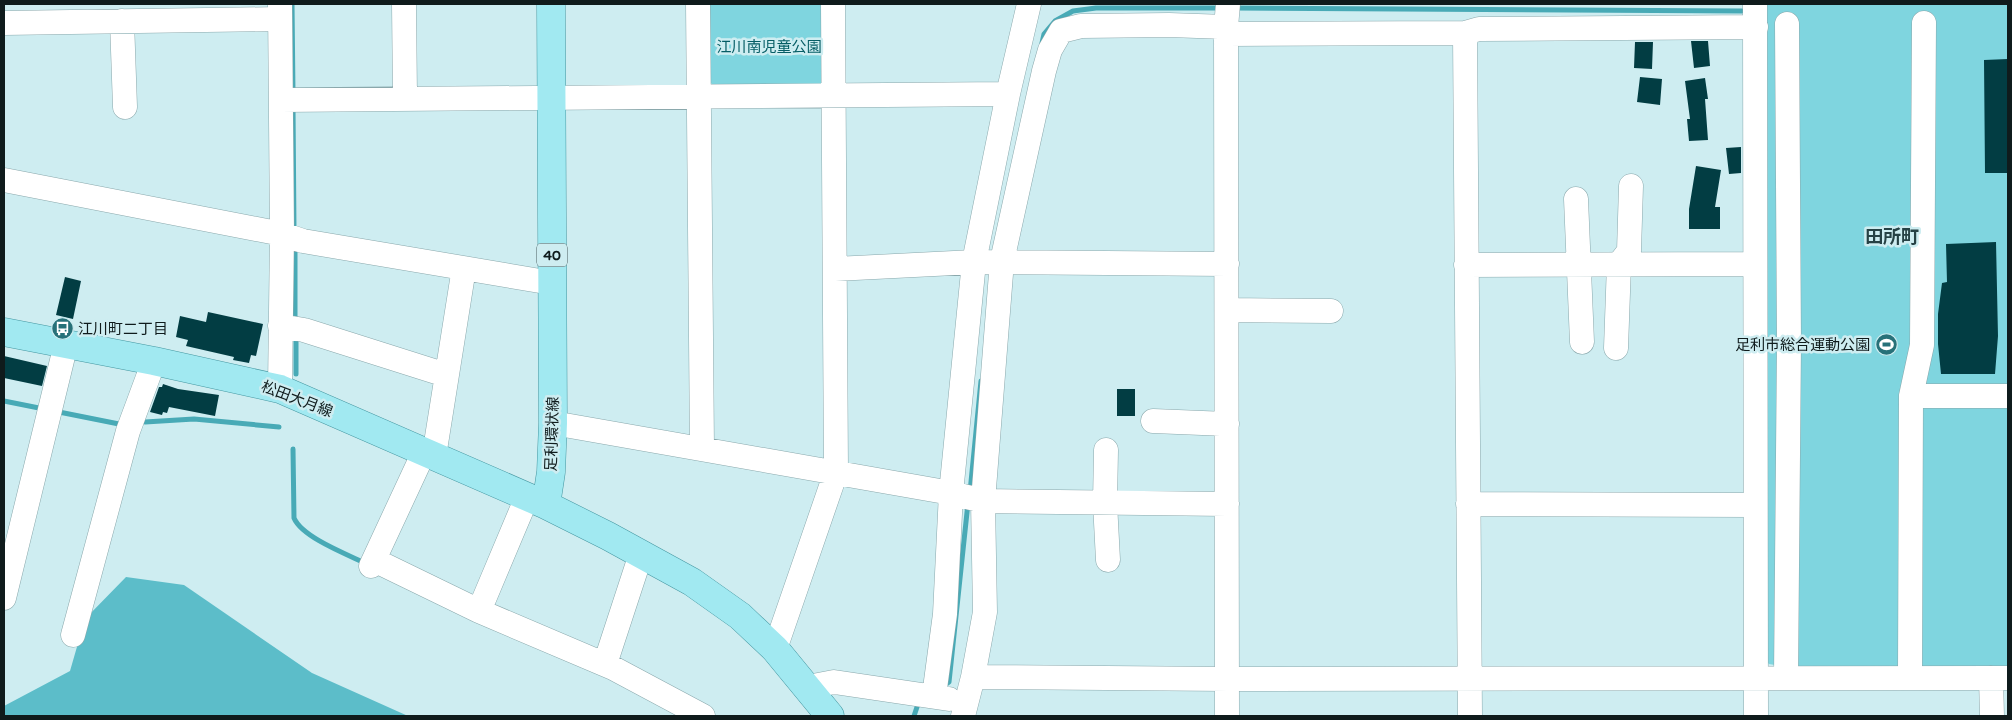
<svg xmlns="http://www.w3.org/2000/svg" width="2012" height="720" viewBox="0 0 2012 720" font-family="'Varela Round','Noto Sans JP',sans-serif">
	<rect width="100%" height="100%" fill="#ceedf1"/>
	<!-- green -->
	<path fill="#7fd5df" d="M710,4H827L828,83L821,89L715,90L710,81Z
		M1765,4H2008V668L1802,669L1769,664L1764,659Z"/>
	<!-- forest -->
	<path fill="#5cbdc9" d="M126,577L184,585L312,673L408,716H4V706L70,671L85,619Z"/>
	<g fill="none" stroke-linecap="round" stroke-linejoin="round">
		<!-- stream -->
		<path stroke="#48aab6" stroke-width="5" d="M292,4L293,94
			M1234,8L1742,11
			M1042,43L1044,34L1055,21L1073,11L1096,8H1220
			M293,107L294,231
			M295,245V324
			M296,335V374
			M4,401L44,409
			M59,412L124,425
			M145,422L194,419L279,427
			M293,449L294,518C302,537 346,554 365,563
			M970,492L981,381
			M942,687L949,682L968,503
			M914,716L918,704L921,701"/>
	</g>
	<!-- building -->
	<path fill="#023d43" d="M1691,41H1708L1710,66L1694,68Z
		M1635,42H1653L1652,69L1634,68Z
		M2008,59V173H1985L1984,60Z
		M1640,77L1662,79L1660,105L1637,102Z
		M1705,78L1708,99H1705L1708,140L1689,141L1687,119H1690L1685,81Z
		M1741,147V173L1729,174L1726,148Z
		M1696,166L1721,170L1715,207H1720V229H1689V209Z
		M1996,242L1998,336L1995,374H1941L1938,344V314L1942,283L1947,282L1946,244Z
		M65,277L81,281L73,319L56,315Z
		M208,312L263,324L256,356L251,355L249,363L233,360L234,357L186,346L188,340L176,337L180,316L206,322Z
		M4,356L47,366L42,386L4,378Z
		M163,384L178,389L219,395L215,416L169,407L167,413L163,412L162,415L150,412L159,387H162Z
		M1117,389H1135V416H1117Z"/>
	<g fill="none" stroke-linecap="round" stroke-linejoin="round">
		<defs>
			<path id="minor" d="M404,4L405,98
				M698,4L702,449
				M1755,4L1756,716
				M122,21L125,107
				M4,23L280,19
				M1465,33L1470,716
				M1227,34L1465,33L1479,29L1756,27
				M281,100L1008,94
				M4,180L282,234L303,241L552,283
				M1576,199L1582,342
				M1466,265L1755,264
				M835,269L974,262L1227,264
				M1227,310L1331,311
				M280,326L304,330L446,375
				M1616,348L1619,264L1629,251L1631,186
				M280,389L282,234L280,4
				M1911,396H2008
				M1153,421L1227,424
				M553,423L951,493L983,501L1227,504
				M1106,450L1105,503L1108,560
				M434,456L464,268
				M527,497L479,611L613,668L703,716
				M1468,504L1755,505
				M374,560L479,611
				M371,566L424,452
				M4,598L66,344
				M73,635L128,431L154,361
				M775,649L836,472L833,4
				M605,664L641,554
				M973,677L1227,679L2008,678
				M1910,677L1911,396L1922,345L1924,23
				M1786,678L1789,343L1787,24
				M1991,678L1992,716
				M808,687L834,682L949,699
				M934,696L945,614L951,493L974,262L1008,94L1029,4
				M963,716L973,677L985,612L983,501L1002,261L1044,71L1050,50L1061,31L1081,26L1169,25L1226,27
				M1227,716L1226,27L1228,4"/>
			<path id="major" d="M4,332L154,361L280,389L546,505L608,536L692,582L740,616L775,649L830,716
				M546,505L551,472L553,423L551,4"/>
		</defs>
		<!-- minor casing -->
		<use href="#minor" stroke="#8aa8ac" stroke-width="25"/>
		<!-- major casing -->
		<use href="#major" stroke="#4597a1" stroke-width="29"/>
		<!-- minor -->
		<use href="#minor" stroke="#fff" stroke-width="24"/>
		<!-- major -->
		<use href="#major" stroke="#a1e9f1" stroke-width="28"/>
	</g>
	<!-- icons -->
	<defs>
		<symbol id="bus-disc" viewBox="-11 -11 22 22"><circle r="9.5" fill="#277179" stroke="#ceedf1"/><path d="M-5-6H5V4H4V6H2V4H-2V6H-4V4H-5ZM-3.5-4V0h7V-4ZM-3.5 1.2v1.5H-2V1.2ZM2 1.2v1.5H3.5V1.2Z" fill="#fff"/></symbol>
		<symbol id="stadium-disc" viewBox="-11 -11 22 22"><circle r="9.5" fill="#277179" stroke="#ceedf1"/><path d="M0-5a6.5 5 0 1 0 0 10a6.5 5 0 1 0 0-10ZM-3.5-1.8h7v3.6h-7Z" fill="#fff"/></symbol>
	</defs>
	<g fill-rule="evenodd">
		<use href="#bus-disc" x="50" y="316" width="25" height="25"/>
		<use href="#stadium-disc" x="1874" y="332" width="25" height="25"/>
	</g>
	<g text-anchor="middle" stroke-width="5" stroke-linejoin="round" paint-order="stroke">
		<!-- shield labels -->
		<rect fill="#ceedf1" stroke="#485a5c" stroke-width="1" x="537" y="243.5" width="30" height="23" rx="4"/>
		<g font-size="14" font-weight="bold" fill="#0f1b1c">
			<text x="552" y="260">40</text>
		</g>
		<!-- park labels -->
		<g font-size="15" fill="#055d65" stroke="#ceedf1">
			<text x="769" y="52">江川南児童公園</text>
		</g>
		<!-- poi labels -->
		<g font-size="15" fill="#0f1b1c" stroke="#ceedf1" text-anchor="start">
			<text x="78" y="334">江川町二丁目</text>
			<text x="1870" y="350" text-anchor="end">足利市総合運動公園</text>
		</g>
		<!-- street labels -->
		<g font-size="15" fill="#0f1b1c" stroke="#ceedf1">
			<text transform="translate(297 399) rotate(21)" y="5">松田大月線</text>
			<text transform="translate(552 434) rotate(-88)" y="5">足利環状線</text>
		</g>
		<!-- quarter labels -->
		<g font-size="18" font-weight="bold" fill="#264245" stroke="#ceedf1">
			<text x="1892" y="243">田所町</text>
		</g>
	</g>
	<!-- border -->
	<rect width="2012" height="720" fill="none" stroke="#0f1b1c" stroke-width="10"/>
</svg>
